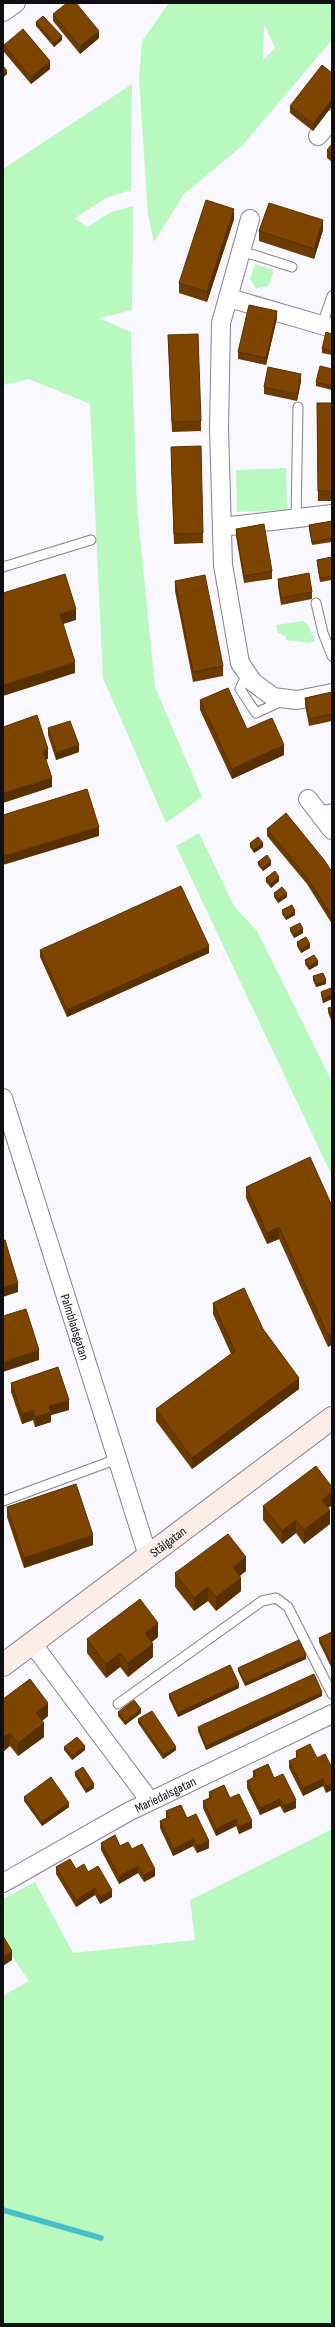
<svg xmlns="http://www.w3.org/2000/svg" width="335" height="2327" viewBox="0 0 335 2327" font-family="'Sofia Sans Condensed',sans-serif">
	<rect width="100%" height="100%" fill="#f9f8fe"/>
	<!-- green -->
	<path fill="#b9f9bf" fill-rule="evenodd" d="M169,3H332V40L242,146L184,194L154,242L148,215L139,78L142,41ZM265,26L275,48L263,60L264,26Z
		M132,84L131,190L106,198L75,218L87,227L111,212L133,206L132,310L99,318L131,332L137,507L155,687L202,797L166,823L103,678L90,404L29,379L3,385V169Z
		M255,264L274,270L269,285L256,289L250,279Z
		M286,468L287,510L237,512L236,470Z
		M303,621L308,625L315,641L308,643L287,640L285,636L278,633L276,625Z
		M199,833L234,906L257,931L332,1082V1176L176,846Z
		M332,1829V2324H3V1996L29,1981L3,1943V1899L35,1882L73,1953L195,1940L190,1900Z"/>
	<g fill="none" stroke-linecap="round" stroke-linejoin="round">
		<!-- stream -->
		<path stroke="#47bfc7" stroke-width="5.5" d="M3,2210L101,2238"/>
		<defs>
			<path id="lane" d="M241,251L292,267
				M322,325L332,296
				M296,519L298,407
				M3,567L91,540
				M316,603L323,633L332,656
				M247,674L240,689L256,713L282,701
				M317,811L332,809
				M3,1501L117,1459
				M118,1704L262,1601L276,1598L288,1607L332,1694"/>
			<g id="street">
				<path d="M3,12L16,3"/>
				<path d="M318,136L332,119"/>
				<path d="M250,219L221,323L219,429L223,565L240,663L253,682L273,697L297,700L332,693"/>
				<path d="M229,298L332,328"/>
				<path d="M222,527L332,514"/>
				<path d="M308,799L332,830"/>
				<path id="s1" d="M3,1098L148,1556"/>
				<path d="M32,1643L150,1801"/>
				<path id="s2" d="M3,1883L128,1812L332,1714"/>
			</g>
			<g id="secondary">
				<path id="s3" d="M3,1665L332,1418"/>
			</g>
		</defs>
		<!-- lane casing -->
		<use href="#lane" stroke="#84818e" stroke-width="11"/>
		<!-- street casing -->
		<use href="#street" stroke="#84818e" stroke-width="20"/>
		<!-- secondary casing -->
		<use href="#secondary" stroke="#84818e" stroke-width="24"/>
		<!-- lane -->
		<use href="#lane" stroke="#fff" stroke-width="9"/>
		<!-- street -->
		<use href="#street" stroke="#fff" stroke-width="18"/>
		<!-- secondary -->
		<use href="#secondary" stroke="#fceee7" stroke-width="22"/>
	</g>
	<!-- wall -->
	<path fill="#6c3b00" d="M53,14L99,38L80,54L53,21Z
		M36,22L62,40L54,47L36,26Z
		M4,45L50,69L31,84L4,52Z
		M332,73V106L313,131L290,113V106Z
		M332,144V162L327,158V150Z
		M234,219L207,302L179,293V283Z
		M323,230L314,259L259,241V231Z
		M332,259V272L331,271V262Z
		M277,318L266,365L238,359V352Z
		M332,334V355L322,353V349Z
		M168,335L201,421V431L172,432Z
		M332,369V390L316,386V382Z
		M301,381L297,401L264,394V387Z
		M317,403H332V501H318Z
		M171,457L203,533V543L174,544Z
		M332,521V542L312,545L309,529V525Z
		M236,529L272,571V579L244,583L236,536Z
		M332,557V580L320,582L317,564V560Z
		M278,579L312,592V599L281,605L278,586Z
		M175,581L223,666V676L193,682L175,591Z
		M332,692V721L309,726L305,705V698Z
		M200,700L247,729L284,755L232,779L200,710Z
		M48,728L79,752L56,760L48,735Z
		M267,829L332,872V924L307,884L267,836Z
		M250,843L263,847L254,853L250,847Z
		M258,862L271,865L263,871L258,865Z
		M266,878L279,881L271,888L266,882Z
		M274,893L287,897L278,903L274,897Z
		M282,910L295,915L286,920L282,914Z
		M290,928L303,933L294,938L290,931Z
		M297,942L310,948L301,953L297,946Z
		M40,950L209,953L67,1017L40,957Z
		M305,960L318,965L309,970L305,964Z
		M313,976L326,984L316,987L313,980Z
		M321,992H332V999L323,1003L321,995Z
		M332,1007V1019L331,1020L328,1012V1008Z
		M246,1187L332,1206L328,1347L279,1239L267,1244L246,1198Z
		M213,1303L299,1389L192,1469L156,1421V1409L231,1354L213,1314Z
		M11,1383L69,1410L51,1415V1422L35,1427L33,1420L22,1424L11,1392Z
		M332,1487V1505L328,1508L330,1524L304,1544L296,1533L282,1544L263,1520V1506Z
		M7,1507L93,1545L24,1568L7,1517Z
		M246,1571L240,1576L241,1591L216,1611L208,1601L194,1611L175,1587V1573Z
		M332,1632V1669L319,1642V1638Z
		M158,1637L152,1642L153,1657L128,1677L120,1667L106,1678L87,1653V1639Z
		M306,1659L245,1686L238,1671V1668Z
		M239,1688L178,1717L169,1698V1694Z
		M322,1696L206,1750L198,1731V1727Z
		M3,1699L48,1716L42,1721L44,1737L18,1756L10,1746Z
		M118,1712L141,1713L125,1725L118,1716Z
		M138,1719L176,1750L163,1759L138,1723Z
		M64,1747L85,1750L72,1760L64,1750Z
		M296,1751L317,1758L332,1768L326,1793L323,1786L303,1796L289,1768V1761L296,1758Z
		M253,1771L274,1778L296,1808L284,1813L280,1806L260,1815L247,1788V1781L253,1778Z
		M75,1772L94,1788L86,1793L75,1776Z
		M209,1792L230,1798L252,1828L239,1834L236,1826L216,1836L203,1808V1801L209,1798Z
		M24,1797L69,1807L42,1826L24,1801Z
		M166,1811L187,1818L209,1848L197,1853L193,1846L173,1856L160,1828V1821L166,1818Z
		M101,1843L120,1846L132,1849L155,1876L144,1882L138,1873L119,1884L101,1850Z
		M56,1867L76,1869L88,1872L112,1897L100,1904L95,1895L76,1907L56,1874Z"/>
	<!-- shaded-wall -->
	<path fill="#583000" d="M99,31V38L80,54V46Z
		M62,36V40L54,47V43Z
		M50,61V69L31,84V77Z
		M7,71V74L3,78V74Z
		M332,99V106L313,131V124Z
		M234,209V219L207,302V292Z
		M323,220V230L314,259V249Z
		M277,311V318L266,365V358Z
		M301,374V381L297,401V394Z
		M76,609V620L60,625V614Z
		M75,662V673L3,696V685Z
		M79,745V752L56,760V753Z
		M284,745V755L232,779V769Z
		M48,749V759L43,761V751Z
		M52,778V787L3,803V793Z
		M99,827V836L3,865V856Z
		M263,843V847L254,853V849Z
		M271,861V865L263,871V868Z
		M279,877V881L271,888V884Z
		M287,893V897L278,903V899Z
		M295,911V915L286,920V917Z
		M303,929V933L294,938V934Z
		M310,944V948L301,953V949Z
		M209,946V953L67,1017V1010Z
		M318,961V965L309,970V967Z
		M326,980V984L316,987V984Z
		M332,995V999L323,1003V999Z
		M279,1227V1239L267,1244V1233Z
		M18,1283V1292L3,1297V1287Z
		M332,1333V1345L328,1347V1335Z
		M39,1350V1360L3,1372V1362Z
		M299,1378V1389L192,1469V1458Z
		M69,1400V1410L51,1415V1422L35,1427V1417L49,1406Z
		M33,1410V1420L22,1424V1414Z
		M332,1492V1505L322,1513V1500Z
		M330,1510V1524L304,1544V1530Z
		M296,1520V1533L282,1544V1531Z
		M93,1535V1545L24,1568V1558Z
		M246,1557V1571L233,1580V1567Z
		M241,1578V1591L216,1611V1597Z
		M208,1587V1601L194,1611V1598Z
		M158,1623V1637L145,1647V1633Z
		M153,1644V1657L128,1677V1663Z
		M120,1653V1667L106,1678V1664Z
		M306,1655V1659L245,1686V1683Z
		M239,1684V1688L178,1717V1713Z
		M322,1692V1696L206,1750V1746Z
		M48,1703V1716L36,1726V1713Z
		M141,1709V1713L125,1725V1722Z
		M44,1723V1737L18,1756V1743Z
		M10,1733V1746L3,1752V1738Z
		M85,1746V1750L72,1760V1756Z
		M176,1747V1750L163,1759V1755Z
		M323,1779V1786L303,1796V1788Z
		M332,1783V1790L326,1793V1786Z
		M94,1784V1788L86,1793V1789Z
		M280,1799V1806L260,1815V1808Z
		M296,1800V1808L284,1813V1806Z
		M69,1803V1807L42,1826V1822Z
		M236,1819V1826L216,1836V1829Z
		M252,1821V1828L239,1834V1827Z
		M193,1839V1846L173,1856V1849Z
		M209,1841V1848L197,1853V1846Z
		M138,1866V1873L119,1884V1876Z
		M155,1869V1876L144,1882V1875Z
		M95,1888V1895L76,1907V1900Z
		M112,1890V1897L100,1904V1897Z
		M12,1951V1960L3,1966V1957Z"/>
	<!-- building -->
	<path fill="#7e4500" stroke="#583000" d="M67,3H76L99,31L80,46L53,14Z
		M43,16L62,36L54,43L36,22Z
		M23,29L50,61L31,77L4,45Z
		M322,65L332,73V99L313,124L290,106Z
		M3,66L7,71L3,74Z
		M332,144V155L327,150Z
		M206,200L234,209L207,292L179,283Z
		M269,203L323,220L314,249L259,231Z
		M249,305L277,311L266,358L238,352Z
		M326,332L332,334V351L322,349Z
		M198,334L201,421L172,422L168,335Z
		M320,366L332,369V386L316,382Z
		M268,367L301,374L297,394L264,387Z
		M317,403H332V491H318Z
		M201,446L203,533L174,534L171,447Z
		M332,521V538L312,542L309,525Z
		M264,524L272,571L244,576L236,529Z
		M332,557V576L320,578L317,560Z
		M309,573L312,592L281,598L278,579Z
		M65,574L76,609L60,614L75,662L3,685V593Z
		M205,575L223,666L193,672L175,581Z
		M228,688L247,729L272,718L284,745L232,769L200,700Z
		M332,692V714L309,719L305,698Z
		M37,715L48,749L43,751L52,778L3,793V727Z
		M70,721L79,745L56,753L48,728Z
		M87,789L99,827L3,856V815Z
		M286,813L325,861L332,872V917L307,877L267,829Z
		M258,837L263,843L254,849L250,843Z
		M267,855L271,861L263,868L258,862Z
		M275,871L279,877L271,884L266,878Z
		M181,886L209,946L67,1010L40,950Z
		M282,887L287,893L278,899L274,893Z
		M292,905L295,911L286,917L282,910Z
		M300,923L303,929L294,934L290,928Z
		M306,937L310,944L301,949L297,942Z
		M314,955L318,961L309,967L305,960Z
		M323,973L326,980L316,984L313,976Z
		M331,988L332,992V995L323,999L321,992Z
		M332,1007V1015L331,1016L328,1008Z
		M310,1157L332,1206V1333L328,1335L279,1227L267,1233L246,1187Z
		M3,1240H5L18,1283L3,1287Z
		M244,1288L263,1329L299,1378L192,1458L156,1409L235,1351L213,1303Z
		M26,1309L39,1350L3,1362V1316Z
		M58,1367L69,1400L49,1406L51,1412L35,1417L33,1410L22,1414L11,1383Z
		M316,1466L332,1487V1492L322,1500L330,1510L304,1530L296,1520L282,1531L263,1506Z
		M76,1484L93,1535L24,1558L7,1507Z
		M228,1534L246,1557L233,1567L241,1578L216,1597L208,1587L194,1598L175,1573Z
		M140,1599L158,1623L145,1633L153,1644L128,1663L120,1653L106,1664L87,1639Z
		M332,1632V1665L319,1638Z
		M299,1640L306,1655L245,1683L238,1668Z
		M230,1665L239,1684L178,1713L169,1694Z
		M314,1674L322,1692L206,1746L198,1727Z
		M30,1679L48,1703L36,1713L44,1723L18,1743L10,1733L3,1738V1699Z
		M134,1700L141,1709L125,1722L118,1712Z
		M152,1711L176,1747L163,1755L138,1719Z
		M77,1737L85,1746L72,1756L64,1747Z
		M310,1744L317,1758L325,1754L332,1768V1783L326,1786L323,1779L303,1788L289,1761L298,1757L296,1751Z
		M268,1764L274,1778L283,1774L296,1800L284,1806L280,1799L260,1808L247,1781L256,1776L253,1771Z
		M83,1767L94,1784L86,1789L75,1772Z
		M51,1777L69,1803L42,1822L24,1797Z
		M224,1785L230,1798L239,1794L252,1821L239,1827L236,1819L216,1829L203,1801L212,1797L209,1792Z
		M181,1805L187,1818L196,1814L209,1841L197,1846L193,1839L173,1849L160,1821L169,1817L166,1811Z
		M115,1835L120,1846L128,1842L132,1849L142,1844L155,1869L144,1875L138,1866L119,1876L101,1843Z
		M70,1859L76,1869L84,1864L88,1872L98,1866L112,1890L100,1897L95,1888L76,1900L56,1867Z
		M3,1936L12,1951L3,1957Z"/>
	<g text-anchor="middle" stroke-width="4" stroke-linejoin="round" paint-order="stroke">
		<!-- street labels -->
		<g font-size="13" fill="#100f14" stroke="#fff">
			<text dy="5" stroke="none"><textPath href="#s1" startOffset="240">Palmbladsgatan</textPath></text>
			<text dy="5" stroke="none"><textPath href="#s3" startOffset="206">Stålgatan</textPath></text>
			<text dy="5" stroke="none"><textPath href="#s2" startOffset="185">Mariedalsgatan</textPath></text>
		</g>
	</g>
	<!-- border -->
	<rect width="335" height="2327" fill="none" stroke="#100f14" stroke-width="8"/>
</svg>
